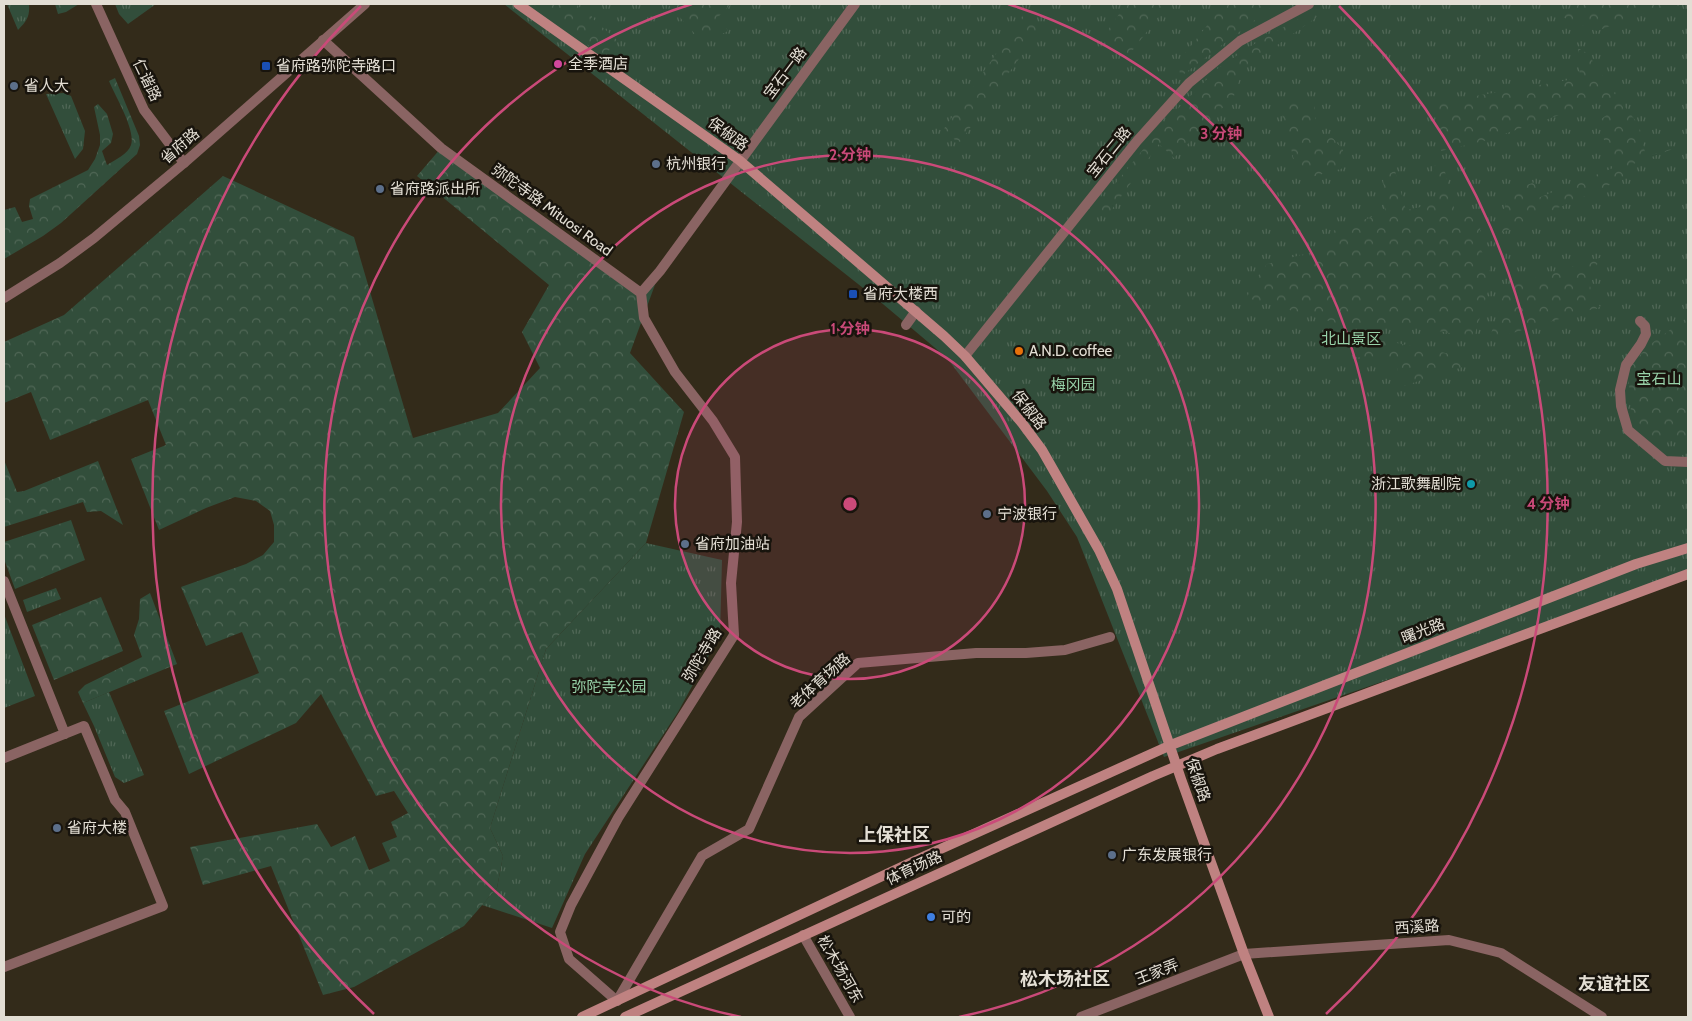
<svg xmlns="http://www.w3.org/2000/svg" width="1692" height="1021" viewBox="0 0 1692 1021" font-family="Cabin,'Noto Sans SC',sans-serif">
	<defs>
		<pattern id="grass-tufts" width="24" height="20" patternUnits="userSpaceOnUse" patternTransform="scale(1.25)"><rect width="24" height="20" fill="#324e3b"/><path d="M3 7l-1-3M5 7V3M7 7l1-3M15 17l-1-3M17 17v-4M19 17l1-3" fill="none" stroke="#506756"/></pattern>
		<pattern id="forest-crowns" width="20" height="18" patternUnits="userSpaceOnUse" patternTransform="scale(1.25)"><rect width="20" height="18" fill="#324e3b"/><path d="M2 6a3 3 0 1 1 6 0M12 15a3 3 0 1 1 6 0" fill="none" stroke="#506756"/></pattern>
	</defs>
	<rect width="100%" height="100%" fill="#332b1a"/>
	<!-- grass -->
	<path fill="url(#grass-tufts)" d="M7,4H29C30,16 27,21 18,30Z
		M115,4H156L128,24L119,14Z
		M504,4H1688V576L1164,757L1077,537L1047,491L947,358L877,299Z
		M64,93L71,96L85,131L83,149L75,159L46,94Z
		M646,543L722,560L720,635L678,712L585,854L552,928L482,905L497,888L503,856L490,828L546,649Z
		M56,588L61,599L27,612L23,600Z
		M4,614L35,696L4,708Z
		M109,692L144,775L124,783L115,777L94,726L83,703Z"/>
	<!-- forest -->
	<path fill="url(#forest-crowns)" d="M55,4H79L66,12L58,14Z
		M533,4H576L617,40L604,57Z
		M668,4H731L719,16L728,31L703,43Z
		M1126,4H1168L1129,55L1101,40Z
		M1224,4H1276L1180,77L1179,61Z
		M1579,4H1688L1650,11L1597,31L1557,15Z
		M1313,10L1317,17L1243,69L1234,96L1174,158L1159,144L1107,216L1098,205L1167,120L1217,69L1251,46Z
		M1023,15L1040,29L960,142L941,133Z
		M1578,48L1588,54L1614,93L1639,125L1646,157L1686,144L1633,164L1623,179L1499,234L1508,192L1535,182L1538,198L1613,168L1598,121L1611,112L1603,100L1484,141L1441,151L1435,103L1580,78Z
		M115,78L139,136L140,145L137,154L61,223L43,236L4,259V210L15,207L22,222L33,219L29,206L30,199L88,170L95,159L100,145V135L94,107L98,104L107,114L113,134L111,143L102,151L107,165C115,160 128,154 131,145C136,130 115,96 109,81Z
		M1300,98L1315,105V122L1312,134L1330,135L1343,150L1344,168L1308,178C1293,165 1291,154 1290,135L1282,127L1283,108Z
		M441,148L640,292L660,271L630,353L684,412L646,543L546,649L490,828L503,856L497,888L464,926L354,987L323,995L271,866L203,885L190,847L317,824L331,847L355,836L369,870L390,861L382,843L397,837L391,822L408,813L394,791L376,796L321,694L296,723L189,774L164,711L259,673L242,632L206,646L181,587L246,564L263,555L274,542V525L270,511L256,501L235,497L206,508L159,530L131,459L166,445L148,400L50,440L31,392L4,403V342L64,315L223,176L354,237L413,438L498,413L540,368L522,332L549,285L417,176Z
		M1443,164L1456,215L1482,211L1480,230V248L1489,265V288L1474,337L1396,324L1336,323L1247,298L1252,284L1267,264L1331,247L1330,232L1385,212L1383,176L1395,171L1406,210L1440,203L1432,166Z
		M1603,257C1584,280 1587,283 1600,307L1489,340L1506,287Z
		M1688,317V438L1654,444L1631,412L1628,369L1649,345Z
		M1349,337L1392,342L1460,356L1469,365L1400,387L1396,361L1355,357Z
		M4,460L17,492L24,491L98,461L123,525L101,511L87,512L83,502L4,527Z
		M71,520L85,560L15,589L4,559V542Z
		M150,593L177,664L83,703L78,692L85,685L142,657L134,635L139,619L140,599Z
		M101,597L123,651L54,680L32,625Z"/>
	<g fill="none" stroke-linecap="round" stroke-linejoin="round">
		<!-- pedestrian -->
		<path stroke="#8a6463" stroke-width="10" d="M617,1001L569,959L560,932L571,905L618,818L734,635"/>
		<!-- minor -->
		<path stroke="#8a6463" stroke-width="10" d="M96,4L144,110L184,163
			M323,40L441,148L641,293L660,271L855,4
			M641,293L644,318L675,372L713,421L735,457L737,522L731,583L734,635
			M1640,321L1645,326L1646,334L1641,344L1626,365L1620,390L1621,406L1628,430L1665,461L1688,462
			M906,325L916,311
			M965,356L1137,141L1189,83L1240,41L1309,4
			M4,581L65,734
			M4,758L84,726L115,800L125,812L163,906L4,967
			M803,935L850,1017
			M617,1001L702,856L749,829L799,717L858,663L976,653H1026L1065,650L1110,637
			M1081,1017L1244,954"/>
		<!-- tertiary -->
		<path stroke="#8a6463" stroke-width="10" d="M4,298L60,263L94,238L184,163L365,4
			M1244,954L1449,940L1501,953L1602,1017"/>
		<!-- secondary -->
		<path stroke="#bf8281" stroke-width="10" d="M518,4L739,160L944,336L965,356L1022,423L1042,450L1099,550L1117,589L1181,779L1244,954L1269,1017
			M582,1017L925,856L1171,745L1636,564L1688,548
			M625,1017L1153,776L1217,749L1688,574"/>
	</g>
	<!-- distance rings -->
	<circle cx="850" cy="504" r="175" fill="#ca4a79" fill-opacity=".12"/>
	<g fill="none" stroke="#ca4a79" stroke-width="2.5">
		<circle cx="850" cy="504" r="175"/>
		<circle cx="850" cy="504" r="349"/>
		<path d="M741 1017A524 524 0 0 1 692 4M1008 4A524 524 0 0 1 959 1017"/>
		<path d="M374 1014A698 698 0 0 1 361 6M1339 6A698 698 0 0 1 1326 1014"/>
	</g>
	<!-- markers -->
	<circle fill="#d1479c" stroke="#18140d" stroke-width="2" cx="558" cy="64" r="5"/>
	<g fill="#1a4fb4" stroke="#18140d" stroke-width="2">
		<rect x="261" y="61" width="10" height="10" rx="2.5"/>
		<rect x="848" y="289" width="10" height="10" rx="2.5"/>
	</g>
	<g fill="#5c6f8a" stroke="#18140d" stroke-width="2">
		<circle cx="14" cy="86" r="5"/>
		<circle cx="656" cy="164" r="5"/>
		<circle cx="380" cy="189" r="5"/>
		<circle cx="987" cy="514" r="5"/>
		<circle cx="685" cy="544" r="5"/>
		<circle cx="57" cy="828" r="5"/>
		<circle cx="1112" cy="855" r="5"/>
	</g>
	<circle fill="#e8710a" stroke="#18140d" stroke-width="2" cx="1019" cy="351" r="5"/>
	<circle fill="#0f9aa8" stroke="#18140d" stroke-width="2" cx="1471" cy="484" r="5"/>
	<circle fill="#3f7fe0" stroke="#18140d" stroke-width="2" cx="931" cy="917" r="5"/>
	<g text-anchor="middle" stroke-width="5" stroke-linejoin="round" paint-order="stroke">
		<!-- poi labels -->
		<g font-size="15" fill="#e3ded4" stroke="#18140d" text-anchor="start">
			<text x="568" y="69">全季酒店</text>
			<text x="276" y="71">省府路弥陀寺路口</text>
			<text x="24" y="91">省人大</text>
			<text x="666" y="169">杭州银行</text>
			<text x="390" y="194">省府路派出所</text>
			<text x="863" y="299">省府大楼西</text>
			<text x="1029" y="356">A.N.D. coffee</text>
			<text x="1461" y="489" text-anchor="end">浙江歌舞剧院</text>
			<text x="997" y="519">宁波银行</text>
			<text x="695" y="549">省府加油站</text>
			<text x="67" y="833">省府大楼</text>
			<text x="1122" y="860">广东发展银行</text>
			<text x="941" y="922">可的</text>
		</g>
		<!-- street labels -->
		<g font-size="15" fill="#e3ded4" stroke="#18140d">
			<text transform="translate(785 73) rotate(-53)" y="5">宝石一路</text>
			<text transform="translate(147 80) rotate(64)" y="5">仁谐路</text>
			<text transform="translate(728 134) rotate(36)" y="5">保俶路</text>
			<text transform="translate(180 146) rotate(-41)" y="5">省府路</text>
			<text transform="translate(1109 152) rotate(-51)" y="5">宝石二路</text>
			<text transform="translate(552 210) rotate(36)" y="5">弥陀寺路 Mituosi Road</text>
			<text transform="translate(1029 410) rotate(52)" y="5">保俶路</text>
			<text transform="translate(1423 631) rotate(-21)" y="5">曙光路</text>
			<text transform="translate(702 655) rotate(-59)" y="5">弥陀寺路</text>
			<text transform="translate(820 681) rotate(-42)" y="5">老体育场路</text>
			<text transform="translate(1198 780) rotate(71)" y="5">保俶路</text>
			<text transform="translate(914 868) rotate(-25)" y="5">体育场路</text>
			<text transform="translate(1417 927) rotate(-4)" y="5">西溪路</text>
			<text transform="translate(840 969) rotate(60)" y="5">松木场河东</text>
			<text transform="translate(1157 972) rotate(-21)" y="5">王家弄</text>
		</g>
		<!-- park labels -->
		<g font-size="15" fill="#98d2a9" stroke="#18140d">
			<text x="1351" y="344">北山景区</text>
			<text x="1659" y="384">宝石山</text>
			<text x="1073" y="390">梅冈园</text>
			<text x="609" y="692">弥陀寺公园</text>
		</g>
		<!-- quarter labels -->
		<g font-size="18" font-weight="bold" fill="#e3ded4" stroke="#18140d">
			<text x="894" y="841">上保社区</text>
			<text x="1065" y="985">松木场社区</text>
			<text x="1614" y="990">友谊社区</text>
		</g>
	</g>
	<circle cx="850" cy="504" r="8" fill="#ca4a79" stroke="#18140d" stroke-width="2.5"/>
	<g font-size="15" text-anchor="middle" font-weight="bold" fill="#ca4a79" stroke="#18140d" stroke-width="5" stroke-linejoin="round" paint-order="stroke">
		<text x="1221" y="139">3 分钟</text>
		<text x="850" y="160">2 分钟</text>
		<text x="850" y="334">1 分钟</text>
		<text x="1548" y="509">4 分钟</text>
	</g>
	<!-- border -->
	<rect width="1692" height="1021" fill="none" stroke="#e3ded4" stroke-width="10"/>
</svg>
